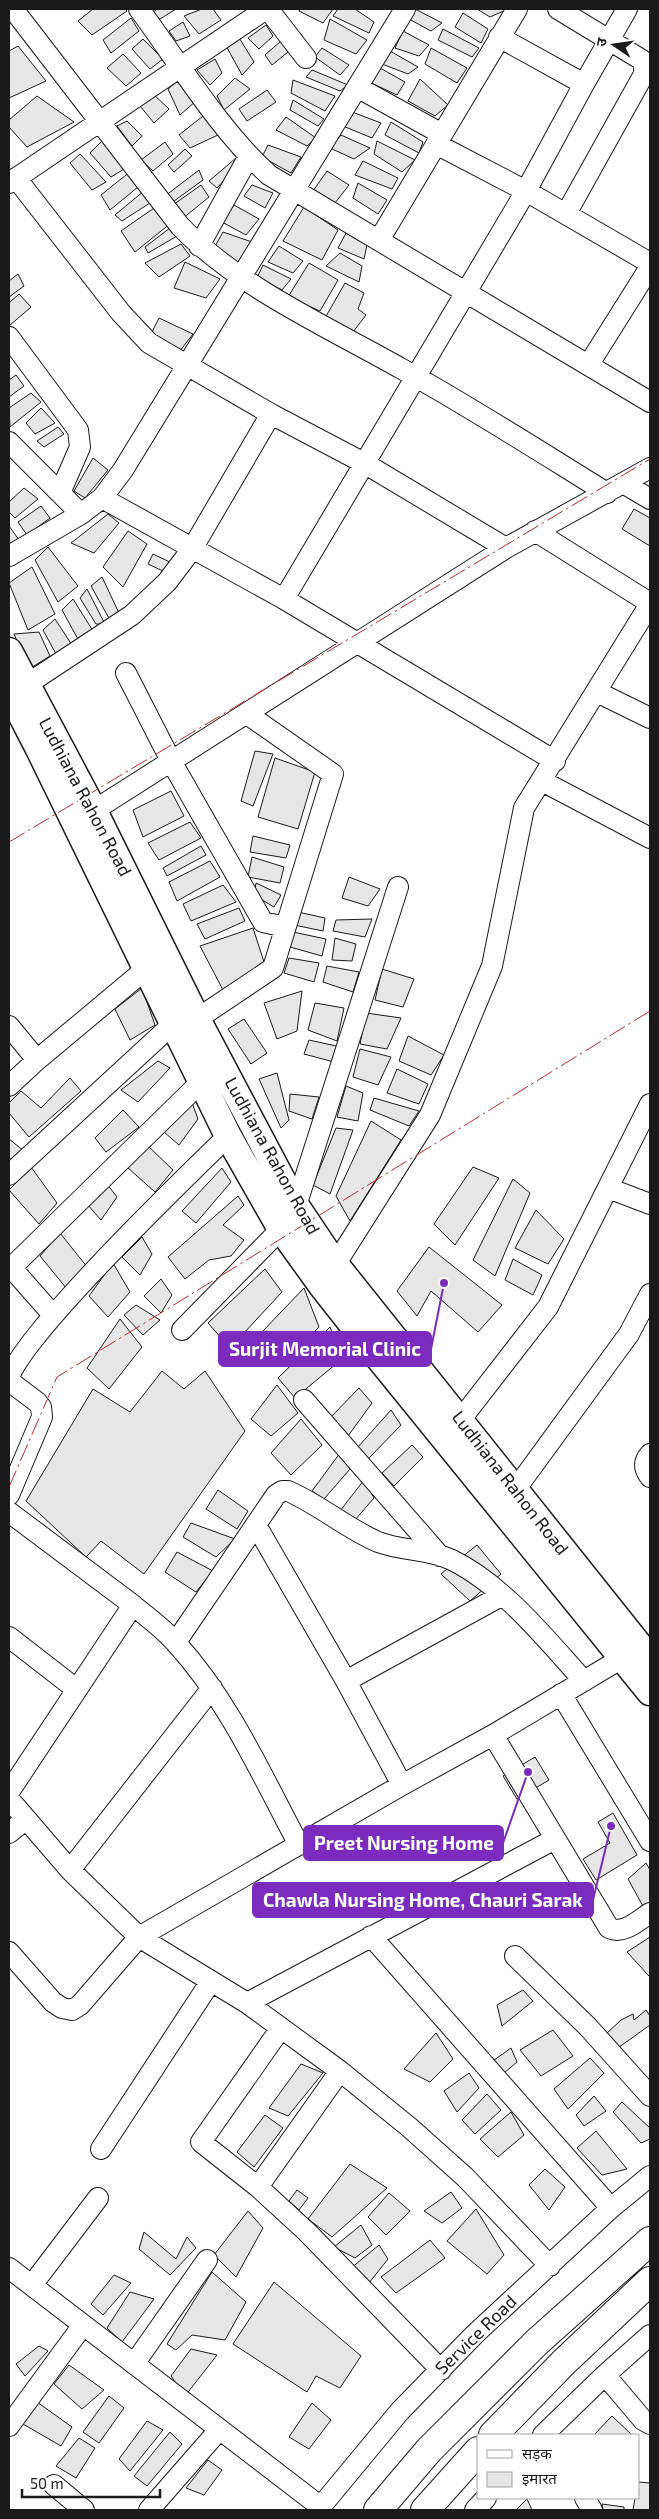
<svg xmlns="http://www.w3.org/2000/svg" width="659" height="2519" viewBox="0 0 659 2519" font-family="'Exo 2','Noto Sans Devanagari',sans-serif">
	<rect width="100%" height="100%" fill="#fff"/>
	<!-- building -->
	<path fill="#e6e6e6" stroke="#1a1a1a" d="M93,9H125L127,11L92,35L78,21Z
		M157,9H176L160,19L152,13Z
		M202,9H213L221,20L199,34L184,16Z
		M300,9H333L323,23L299,11Z
		M338,9H355L374,22L369,33L333,16Z
		M415,9L442,23L431,31L409,19Z
		M477,9H504L506,10L490,17Z
		M463,13L488,29L481,43L455,27Z
		M131,18L139,31L111,53L103,40Z
		M330,19L367,40L356,54L324,40Z
		M183,22L190,36L176,41L169,31Z
		M266,25L273,36L259,49L248,38Z
		M443,29L479,48L472,57L438,40Z
		M403,31L429,45L419,56L395,48Z
		M238,36L254,62L242,75L225,44Z
		M143,39L163,59L150,69L132,49Z
		M281,41L288,52L272,65L265,55Z
		M18,46L46,81L9,98V51Z
		M322,48L349,65L340,75L315,57Z
		M431,48L467,68L457,83L425,64Z
		M390,51L418,67L408,74L382,64Z
		M123,54L141,73L126,86L107,68Z
		M215,59L222,73L210,85L197,70Z
		M380,68L405,82L397,95L369,82Z
		M312,70L348,85L340,91L306,77Z
		M235,78L250,89L224,110L217,96Z
		M180,79L197,100L180,115L168,89Z
		M420,79L448,105L435,116L408,101Z
		M293,80L335,96L325,111L291,93Z
		M267,90L276,102L247,121L239,109Z
		M152,93L169,109L154,123L140,106Z
		M37,96L74,122L27,147L9,127V120Z
		M293,100L324,119L318,126L290,110Z
		M352,112L381,123L372,138L343,126Z
		M203,116L218,135L190,148L179,135Z
		M286,117L316,138L307,146L276,130Z
		M127,121L142,136L132,146L117,126Z
		M391,122L423,142L419,153L385,135Z
		M341,135L370,148L354,159L330,148Z
		M104,139L129,166L111,177L90,153Z
		M377,141L415,160L402,172L374,154Z
		M165,142L173,154L153,171L141,160Z
		M268,145L301,157L291,173L262,157Z
		M185,149L192,156L174,172L168,165Z
		M80,154L106,182L92,190L70,163Z
		M236,158L238,165L217,188L209,181Z
		M363,161L398,178L392,189L355,175Z
		M199,170L203,180L170,204L165,196Z
		M131,171L138,187L110,210L101,195Z
		M327,171L349,185L335,203L313,191Z
		M358,183L387,200L378,214L353,198Z
		M201,185L209,197L182,219L173,205Z
		M252,185L273,193L265,208L244,196Z
		M145,190L153,201L122,221L115,215Z
		M234,205L259,219L246,235L222,222Z
		M304,207L338,230L322,260L283,241Z
		M154,208L171,223L135,252L121,231Z
		M170,228L177,236L148,253L145,247Z
		M223,232L255,243L238,264L213,250Z
		M346,233L367,245L364,259L338,248Z
		M181,244L190,256L159,277L145,263Z
		M279,246L303,261L293,273L268,262Z
		M340,253L362,266L359,282L326,266Z
		M185,262L220,279L206,298L174,288Z
		M309,263L338,280L320,311L288,297Z
		M263,265L291,279L282,290L257,278Z
		M18,274L24,286L9,297V281Z
		M345,283L364,293L358,309L366,315L353,332L325,318Z
		M19,294L31,307L9,326V303Z
		M159,318L193,334L179,352L150,336Z
		M16,375L24,386L9,397V380Z
		M31,393L41,402L10,427L9,408Z
		M41,408L55,423L35,434L26,423Z
		M58,427L64,434L44,447L37,441Z
		M93,458L108,470L85,498L74,491Z
		M24,488L38,499L15,518L9,512V502Z
		M41,506L50,518L27,535L18,522Z
		M634,509L650,518V546L622,529Z
		M108,514L119,523L94,553L71,543Z
		M9,526L22,544L9,549Z
		M128,531L147,544L123,587L103,567Z
		M48,547L78,586L58,602L35,560Z
		M153,554L174,564L165,572L148,564Z
		M32,567L55,614L28,630L9,583Z
		M102,577L119,613L110,620L91,586Z
		M87,589L105,624H96L80,598Z
		M73,599L93,631L79,641L62,610Z
		M55,619L72,645L56,654L43,630Z
		M39,632L50,656L29,669L14,634Z
		M255,751L273,754L253,806L241,801Z
		M275,758L315,772L298,829L258,817Z
		M171,791L184,816L143,837L133,810Z
		M190,822L201,838L159,860L148,843Z
		M253,836L290,845L286,858L250,852Z
		M201,846L206,855L167,876L163,868Z
		M252,857L284,867L280,883L248,877Z
		M210,861L220,877L177,901L169,882Z
		M349,877L380,889L368,906L342,898Z
		M256,883L281,895L274,907L254,895Z
		M223,885L236,902L191,921L183,904Z
		M239,908L245,921L205,939L197,924Z
		M298,912L325,918L323,931L294,925Z
		M372,919L365,937L333,931L336,920Z
		M253,928L264,962L223,990L200,946Z
		M293,932L326,939L322,956L290,947Z
		M335,938L356,944L352,961L332,960Z
		M289,958L319,963L314,982L284,973Z
		M327,966L359,972L353,992L323,982Z
		M382,969L414,979L403,1007L375,1000Z
		M142,988L155,1025L130,1040L115,1009Z
		M302,991L297,1031L277,1039L264,1003Z
		M315,1003L344,1008L337,1041L308,1030Z
		M366,1013L401,1018L387,1049L360,1044Z
		M244,1019L267,1053L251,1064L228,1029Z
		M408,1036L444,1055L431,1075L399,1061Z
		M309,1040L341,1047L334,1062L304,1054Z
		M360,1049L391,1057L378,1085L353,1077Z
		M158,1061L170,1068L138,1102L121,1090Z
		M397,1069L428,1084L419,1104L387,1093Z
		M277,1073L289,1120L281,1128L259,1079Z
		M70,1078L81,1091L29,1137L9,1113V1103L21,1091L41,1108Z
		M346,1086L363,1093L358,1121L337,1117Z
		M290,1094L319,1097L312,1119L289,1111Z
		M374,1098L419,1111L409,1126L370,1110Z
		M191,1100L198,1119L179,1145L164,1132Z
		M123,1110L139,1127L106,1152L95,1138Z
		M371,1121L401,1140L350,1221L336,1196Z
		M336,1128L353,1130L330,1194L313,1185Z
		M9,1139L24,1151L9,1160Z
		M148,1146L173,1170L155,1192L127,1167Z
		M31,1167L57,1203L39,1224L9,1190Z
		M473,1167L499,1178L455,1245L434,1224Z
		M222,1168L231,1182L196,1223L182,1211Z
		M513,1179L530,1193L495,1276L473,1260Z
		M107,1184L117,1197L101,1220L87,1204Z
		M238,1196L244,1205L223,1225L244,1240L231,1256L209,1260L185,1279L168,1257Z
		M536,1210L564,1239L548,1264L515,1248Z
		M60,1233L88,1268L67,1289L40,1256Z
		M142,1237L152,1254L140,1275L122,1257Z
		M429,1247L502,1305L478,1332L431,1291L417,1316L397,1291Z
		M513,1259L542,1275L533,1295L505,1280Z
		M113,1263L130,1292L108,1317L89,1296Z
		M265,1269L282,1292L230,1348L208,1323Z
		M161,1279L172,1295L161,1313L144,1296Z
		M304,1288L319,1327L288,1359L261,1333Z
		M136,1305L160,1320L143,1335L124,1315Z
		M120,1319L142,1347L109,1389L87,1368Z
		M330,1327L342,1359L295,1398L278,1378Z
		M162,1371L184,1389L205,1371L245,1431L144,1574L101,1541L86,1557L26,1501L93,1389L130,1412Z
		M277,1385L298,1413L271,1436L251,1419Z
		M359,1388L372,1403L348,1436L330,1418Z
		M391,1410L401,1425L368,1459L358,1447Z
		M301,1419L322,1445L291,1475L271,1453Z
		M412,1445L423,1457L394,1486L382,1473Z
		M340,1453L350,1469L324,1499L312,1491Z
		M364,1480L374,1498L355,1520L340,1511Z
		M218,1490L248,1511L237,1529L206,1509Z
		M191,1523L235,1539L216,1557L183,1537Z
		M477,1545L501,1574L470,1601L441,1574Z
		M177,1552L213,1571L196,1592L165,1572Z
		M535,1757L549,1780L517,1799L503,1776Z
		M613,1813L637,1855L596,1880L583,1859L610,1843L598,1822Z
		M646,1863L650,1870V1903L644,1908L628,1879Z
		M650,1937V1975L649,1976L627,1952Z
		M523,1990L533,2001L502,2026L497,2005Z
		M646,2010L650,2016V2025L615,2050L606,2034L621,2020L633,2014L634,2020Z
		M553,2030L573,2056L541,2076L520,2050Z
		M436,2033L453,2059L430,2082L404,2069Z
		M511,2048L517,2062L504,2073L490,2063Z
		M590,2058L604,2073L568,2109L554,2089Z
		M301,2064L323,2073L288,2116L269,2108Z
		M469,2073L479,2088L457,2112L444,2091Z
		M487,2094L501,2110L475,2134L462,2120Z
		M594,2096L606,2111L584,2126L576,2115Z
		M622,2102L650,2128V2139L641,2143L613,2112Z
		M511,2112L524,2135L498,2157L480,2139Z
		M265,2115L283,2128L254,2167L237,2152Z
		M596,2131L627,2169L602,2175L577,2148Z
		M350,2164L387,2188L332,2237L308,2219Z
		M545,2169L565,2187L549,2210L529,2185Z
		M297,2190L308,2198L299,2210L289,2201Z
		M451,2192L462,2208L442,2223L424,2211Z
		M389,2193L410,2211L386,2235L368,2217Z
		M476,2209L504,2255L487,2274L447,2241Z
		M248,2211L263,2228L236,2277L214,2255Z
		M361,2225L372,2245L355,2258L334,2247Z
		M144,2232L176,2259L187,2237L196,2248L170,2275L139,2249Z
		M430,2240L445,2258L396,2293L381,2277Z
		M379,2245L388,2259L365,2288L350,2269Z
		M212,2272L246,2302L225,2340L192,2335L176,2350L167,2344Z
		M114,2275L131,2283L103,2315L91,2304Z
		M274,2282L361,2356L340,2388L316,2376L307,2392L233,2344Z
		M130,2292L154,2299L122,2342L107,2328Z
		M39,2346L48,2351L25,2376L16,2364Z
		M191,2349L217,2355L185,2396L171,2376Z
		M69,2365L104,2390L82,2409L54,2384Z
		M109,2396L124,2408L99,2443L83,2432Z
		M37,2402L72,2427L61,2446L23,2424Z
		M312,2403L331,2420L309,2449L289,2437Z
		M612,2416L632,2435H594Z
		M147,2421L163,2430L130,2471L119,2459Z
		M170,2432L182,2444L147,2486L134,2476Z
		M79,2438L95,2448L76,2478L56,2466Z
		M208,2460L222,2470L204,2495L186,2488Z
		M638,2482L650,2483V2510H633L635,2498H638Z
		M527,2499L532,2510H516Z
		M602,2504L624,2507V2510H603Z"/>
	<g fill="none" stroke-linecap="round" stroke-linejoin="round">
		<defs>
			<path id="minor" d="M13,9L180,226C238,287 328,327 402,369C472,408 539,451 607,493
				M139,9C179,63 220,131 269,175L650,402
				M268,9L306,58
				M558,9L642,60L644,66V74L566,214
				M584,84L627,9
				M357,87L442,134
				M436,144L526,191L650,263
				M16,178L121,313L149,343L271,414L364,463L506,548
				M9,183L266,9
				M379,240L517,9
				M199,246L249,156
				M9,337L78,430L80,447L60,493
				M589,364L650,267
				M9,442L81,514
				M623,483L650,499
				M102,498L284,599L555,761
				M535,531L650,603
				M9,556L81,514L102,498L123,470L405,9
				M284,599L526,191L584,84L499,37
				M126,673L171,761L263,922L285,927
				M26,685L132,615L167,582L192,549L271,414
				M597,692L650,718
				M542,781L650,838
				M82,818L506,548L650,468
				M197,1019L273,968L333,774L247,714
				M9,1026L37,1060
				M9,1086L37,1060L146,969
				M9,1175L174,1023
				M608,1188L650,1204
				M296,1206L398,887
				M9,1265L53,1315
				M11,1268L202,1081
				M328,1276L430,1115L492,966L524,808L650,604
				M182,1330L281,1229
				M304,1400L440,1556
				M451,1432L548,1307L650,1104
				M650,1454C643,1462 644,1469 650,1477
				M515,1490L629,1334L650,1294
				M9,1495L42,1417L41,1407L37,1402L9,1381C8,1348 195,1168 228,1136
				M9,1512L133,1605
				M256,1525L346,1681L402,1785
				M9,1637L76,1689
				M176,1642L276,1495L282,1491H288C320,1505 346,1528 378,1542C402,1551 429,1549 452,1560C503,1585 546,1639 584,1681
				M346,1681L501,1596
				M561,1694L650,1841
				M493,1735L609,1928C623,1935 638,1921 650,1913
				M9,1792L133,1605C147,1617 164,1629 176,1643C229,1701 262,1776 299,1845
				M9,1799L70,1870L139,1937L247,2003L340,2071L409,2127L465,2177L550,2266
				M9,1833L25,1820
				M70,1870L212,1688
				M371,1936L611,2208
				M9,1952L53,2002L62,2008L72,2010L80,2005L139,1937L402,1785L493,1735L624,1657
				M515,1956L588,2027L650,2096
				M247,2003L555,1839
				M281,2028L201,2142L258,2187L307,2232L441,2370
				M101,2149L211,1981
				M258,2187L340,2071
				M9,2268L321,2507
				M32,2285L98,2198
				M134,2364L207,2260
				M605,2375L643,2420L650,2424
				M9,2426L83,2325
				M543,2435L605,2375L650,2335
				M54,2485L84,2510
				M585,2498L592,2510
				M149,2510L219,2430
				M318,2510L400,2411L475,2334L611,2208L650,2176
				M475,2510L486,2498"/>
			<path id="major" d="M9,651L94,811L197,1019L296,1206L335,1264L650,1659
				M9,691L38,747L228,1136L281,1229L322,1286L374,1352L650,1692"/>
			<path id="highway" d="M493,2435L564,2362L650,2281
				M378,2510L429,2450L537,2342L650,2241
				M425,2510L478,2451"/>
		</defs>
		<!-- minor casing -->
		<use href="#minor" stroke="#1a1a1a" stroke-width="22"/>
		<!-- major casing -->
		<use href="#major" stroke="#1a1a1a" stroke-width="29"/>
		<!-- highway casing -->
		<use href="#highway" stroke="#1a1a1a" stroke-width="30"/>
		<!-- minor -->
		<use href="#minor" stroke="#fff" stroke-width="20"/>
		<!-- major -->
		<use href="#major" stroke="#fff" stroke-width="26"/>
		<!-- highway -->
		<use href="#highway" stroke="#fff" stroke-width="28"/>
		<!-- power -->
		<path stroke="#c62828" stroke-width="1" stroke-dasharray="18 4 2.5 4" stroke-linecap="butt" d="M9,842L650,459
			M9,1487L57,1377L650,1011"/>
	</g>
	<g text-anchor="middle" stroke-width="4" stroke-linejoin="round" paint-order="stroke">
		<!-- street labels -->
		<g font-size="18" fill="#1a1a1a" stroke="#fff">
			<text transform="translate(85 797) rotate(62)" y="6">Ludhiana Rahon Road</text>
			<text transform="translate(272 1156) rotate(61)" y="6">Ludhiana Rahon Road</text>
			<text transform="translate(510 1483) rotate(52)" y="6">Ludhiana Rahon Road</text>
			<text transform="translate(476 2335) rotate(-44)" y="6">Service Road</text>
		</g>
	</g>
	<!-- callouts -->
	<path fill="none" stroke="#7b2cbf" stroke-width="2" d="M444 1283L431 1349M528 1772L503 1843M611 1826L593 1900"/>
	<g fill="#7b2cbf" stroke="#fff" stroke-width="2">
		<circle cx="444" cy="1283" r="5"/>
		<circle cx="528" cy="1772" r="5"/>
		<circle cx="611" cy="1826" r="5"/>
	</g>
	<g fill="#7b2cbf" stroke="#7b2cbf" stroke-width="2">
		<rect x="219" y="1332" width="212" height="34" rx="5"/>
		<rect x="304" y="1826" width="199" height="34" rx="5"/>
		<rect x="253" y="1883" width="340" height="34" rx="5"/>
	</g>
	<g font-size="19" text-anchor="middle" font-weight="bold" fill="#fff">
		<text x="325" y="1356">Surjit Memorial Clinic</text>
		<text x="404" y="1850">Preet Nursing Home</text>
		<text x="423" y="1907">Chawla Nursing Home, Chauri Sarak</text>
	</g>
	<!-- border -->
	<rect width="659" height="2519" fill="none" stroke="#1a1a1a" stroke-width="20"/>
	<!-- legend -->
	<rect x="477" y="2434" width="162" height="65" fill="#ffffff" stroke="#a3a3a3"/>
	<rect x="487" y="2450" width="25" height="8" fill="#ffffff" stroke="#a3a3a3"/>
	<text x="522" y="2459" font-size="15" fill="#1a1a1a">सड़क</text>
	<rect x="487" y="2472" width="25" height="15" fill="#e6e6e6" stroke="#a3a3a3"/>
	<text x="522" y="2484" font-size="15" fill="#1a1a1a">इमारत</text>
	<!-- north arrow -->
	<g transform="translate(614 45) rotate(283)" stroke="#ffffff" stroke-width="4" paint-order="stroke">
	<path d="M0-4L9 19L0 12L-9 19Z" fill="#1a1a1a"/>
	<text y="-8" font-size="14" font-weight="bold" text-anchor="middle" fill="#1a1a1a">उ</text>
	</g>
	<!-- scale -->
	<path d="M22 2489v8h138v-8" fill="none" stroke="#1a1a1a" stroke-width="2.5"/>
	<text x="30" y="2489" font-size="15" fill="#1a1a1a" stroke="#ffffff" stroke-width="4" paint-order="stroke">50 m</text>
</svg>
